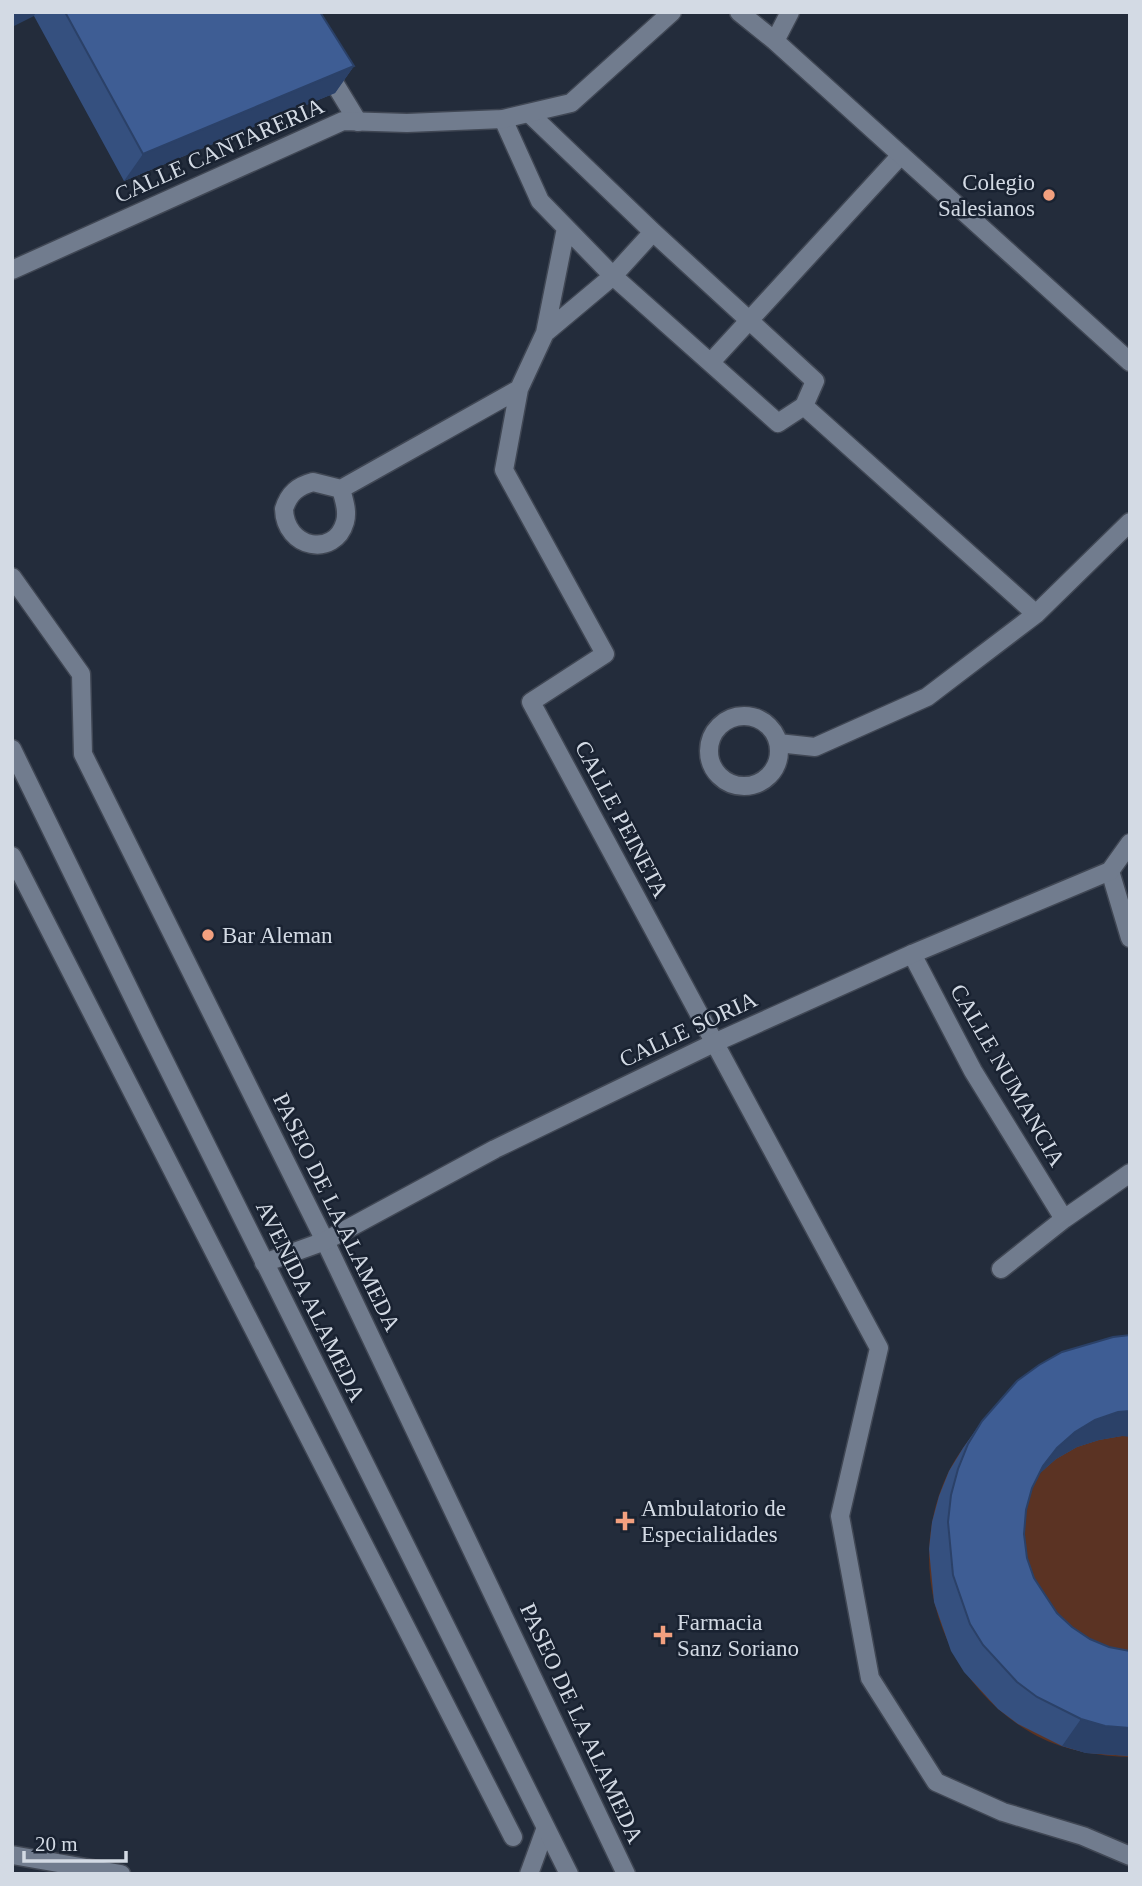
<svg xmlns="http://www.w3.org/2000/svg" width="1142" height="1886" viewBox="0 0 1142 1886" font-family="Georgia,serif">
	<rect width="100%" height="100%" fill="#232c3b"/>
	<!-- green -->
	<path fill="#5b3323" d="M1130,1362V1757C1098,1756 1066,1751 1037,1736C943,1686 901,1568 949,1471C957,1455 968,1441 979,1427Z"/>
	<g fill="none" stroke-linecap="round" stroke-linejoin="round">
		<defs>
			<path id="lane" d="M529,1874L545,1830"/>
			<path id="street" d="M327,71L358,122
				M530,114L653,232L815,381L804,406
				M503,119L540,201L613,276L778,423L804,406
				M566,228L545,333L519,389L504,470L605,654L531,702L879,1348L840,1516L870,1678L936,1782L1003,1812L1083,1836L1130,1856
				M545,333L613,276L653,232
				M711,362L901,155
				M804,406L1036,614
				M313,482L341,489C344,500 348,511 345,522C335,558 285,549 284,509C289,493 298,486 313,482Z
				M341,489L519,389
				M12,577L81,674L83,754L325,1241L626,1874
				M709 751a35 35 0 1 1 70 0a35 35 0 1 1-70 0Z
				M778,743L815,747L927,697L1036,614L1130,522
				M12,856L513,1837
				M1110,871L1130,938
				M912,954L973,1071L1064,1219
				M1001,1269L1064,1219L1130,1173
				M12,1855L121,1874"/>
			<path id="secondary" d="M739,12L775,41L1130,362
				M775,41L790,12
				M12,270L343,121L407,123L503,119L571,103L672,12
				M12,749L149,1030L569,1874
				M264,1263L325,1241L495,1149L714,1043L912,954L1110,871L1130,843"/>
		</defs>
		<!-- lane casing -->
		<use href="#lane" stroke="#404754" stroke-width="21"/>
		<!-- street casing -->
		<use href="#street" stroke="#404754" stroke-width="21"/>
		<!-- secondary casing -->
		<use href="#secondary" stroke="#404754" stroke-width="21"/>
		<!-- lane -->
		<use href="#lane" stroke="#717c8e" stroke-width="18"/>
		<!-- street -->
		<use href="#street" stroke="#717c8e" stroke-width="18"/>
		<!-- secondary -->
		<use href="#secondary" stroke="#717c8e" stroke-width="18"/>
	</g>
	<!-- wall -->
	<path fill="#35507f" d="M12,12H320L354,66L335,93L124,181L34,16Z
		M982,1421L1122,1436L1099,1440L1077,1447L1056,1459L1039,1474L1032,1488L1026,1510L1024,1534L1027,1558L1034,1578L1057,1613L1072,1627L1090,1639L1109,1647L1130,1651V1756L1086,1753L1062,1746L1018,1724L998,1709L964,1672L951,1651L934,1602L929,1549L932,1522L939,1496L949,1471L963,1448Z"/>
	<!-- shaded-wall -->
	<path fill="#2b4168" d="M12,12H36L34,16L12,27Z
		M354,66L335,93L124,181L143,154Z
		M1130,1411V1437L1122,1436L1099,1440L1077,1447L1056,1459L1038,1475L1043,1466L1057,1448L1075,1432L1095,1420L1118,1412Z
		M1081,1719L1130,1728V1756L1086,1753L1062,1746Z"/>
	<!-- building -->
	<path fill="#3e5d94" stroke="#2b4168" stroke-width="2" d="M65,12H320L354,66L143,154Z
		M1130,1335V1411L1118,1412L1095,1420L1075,1432L1057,1448L1043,1466L1032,1488L1026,1510L1024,1534L1027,1558L1034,1578L1057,1613L1072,1627L1090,1639L1109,1647L1130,1651V1728L1105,1726L1081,1719L1037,1697L1017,1682L983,1645L970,1624L953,1575L948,1522L951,1495L958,1469L968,1444L982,1421L1017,1381L1039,1365L1062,1352L1113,1337Z"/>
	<!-- markers -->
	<g fill="#f2a07f" stroke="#192231" stroke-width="2.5">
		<circle cx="1049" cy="195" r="7"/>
		<circle cx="208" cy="935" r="7"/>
		<path d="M621.5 1510.5h7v7h7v7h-7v7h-7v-7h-7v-7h7z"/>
		<path d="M659.5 1624.5h7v7h7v7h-7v7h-7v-7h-7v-7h7z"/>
	</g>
	<g text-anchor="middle" stroke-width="5" stroke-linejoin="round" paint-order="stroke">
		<!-- street labels -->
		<g font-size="23" fill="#d3dae4" stroke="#192231">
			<text transform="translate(219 150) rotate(-24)" y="8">CALLE CANTARERIA</text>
			<text transform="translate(622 819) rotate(62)" y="8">CALLE PEINETA</text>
			<text transform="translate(688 1029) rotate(-25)" y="8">CALLE SORIA</text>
			<text transform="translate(1008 1075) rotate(60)" y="8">CALLE NUMANCIA</text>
			<text transform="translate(337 1212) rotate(64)" y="8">PASEO DE LA ALAMEDA</text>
			<text transform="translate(311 1301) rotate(64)" y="8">AVENIDA ALAMEDA</text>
			<text transform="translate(582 1723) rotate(65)" y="8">PASEO DE LA ALAMEDA</text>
		</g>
		<!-- poi labels -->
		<g font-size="23" fill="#d3dae4" stroke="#192231" text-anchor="start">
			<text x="1035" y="190" text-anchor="end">Colegio<tspan x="1035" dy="26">Salesianos</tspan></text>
			<text x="222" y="943">Bar Aleman</text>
			<text x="641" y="1516">Ambulatorio de<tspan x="641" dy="26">Especialidades</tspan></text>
			<text x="677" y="1630">Farmacia<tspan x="677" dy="26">Sanz Soriano</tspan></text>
		</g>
	</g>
	<!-- border -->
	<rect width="1142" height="1886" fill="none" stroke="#d3dae4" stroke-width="28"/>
	<!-- scale -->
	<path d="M24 1851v10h102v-10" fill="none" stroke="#d3dae4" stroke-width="3.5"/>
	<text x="35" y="1851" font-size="21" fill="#d3dae4" stroke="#192231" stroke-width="5" paint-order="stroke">20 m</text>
</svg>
